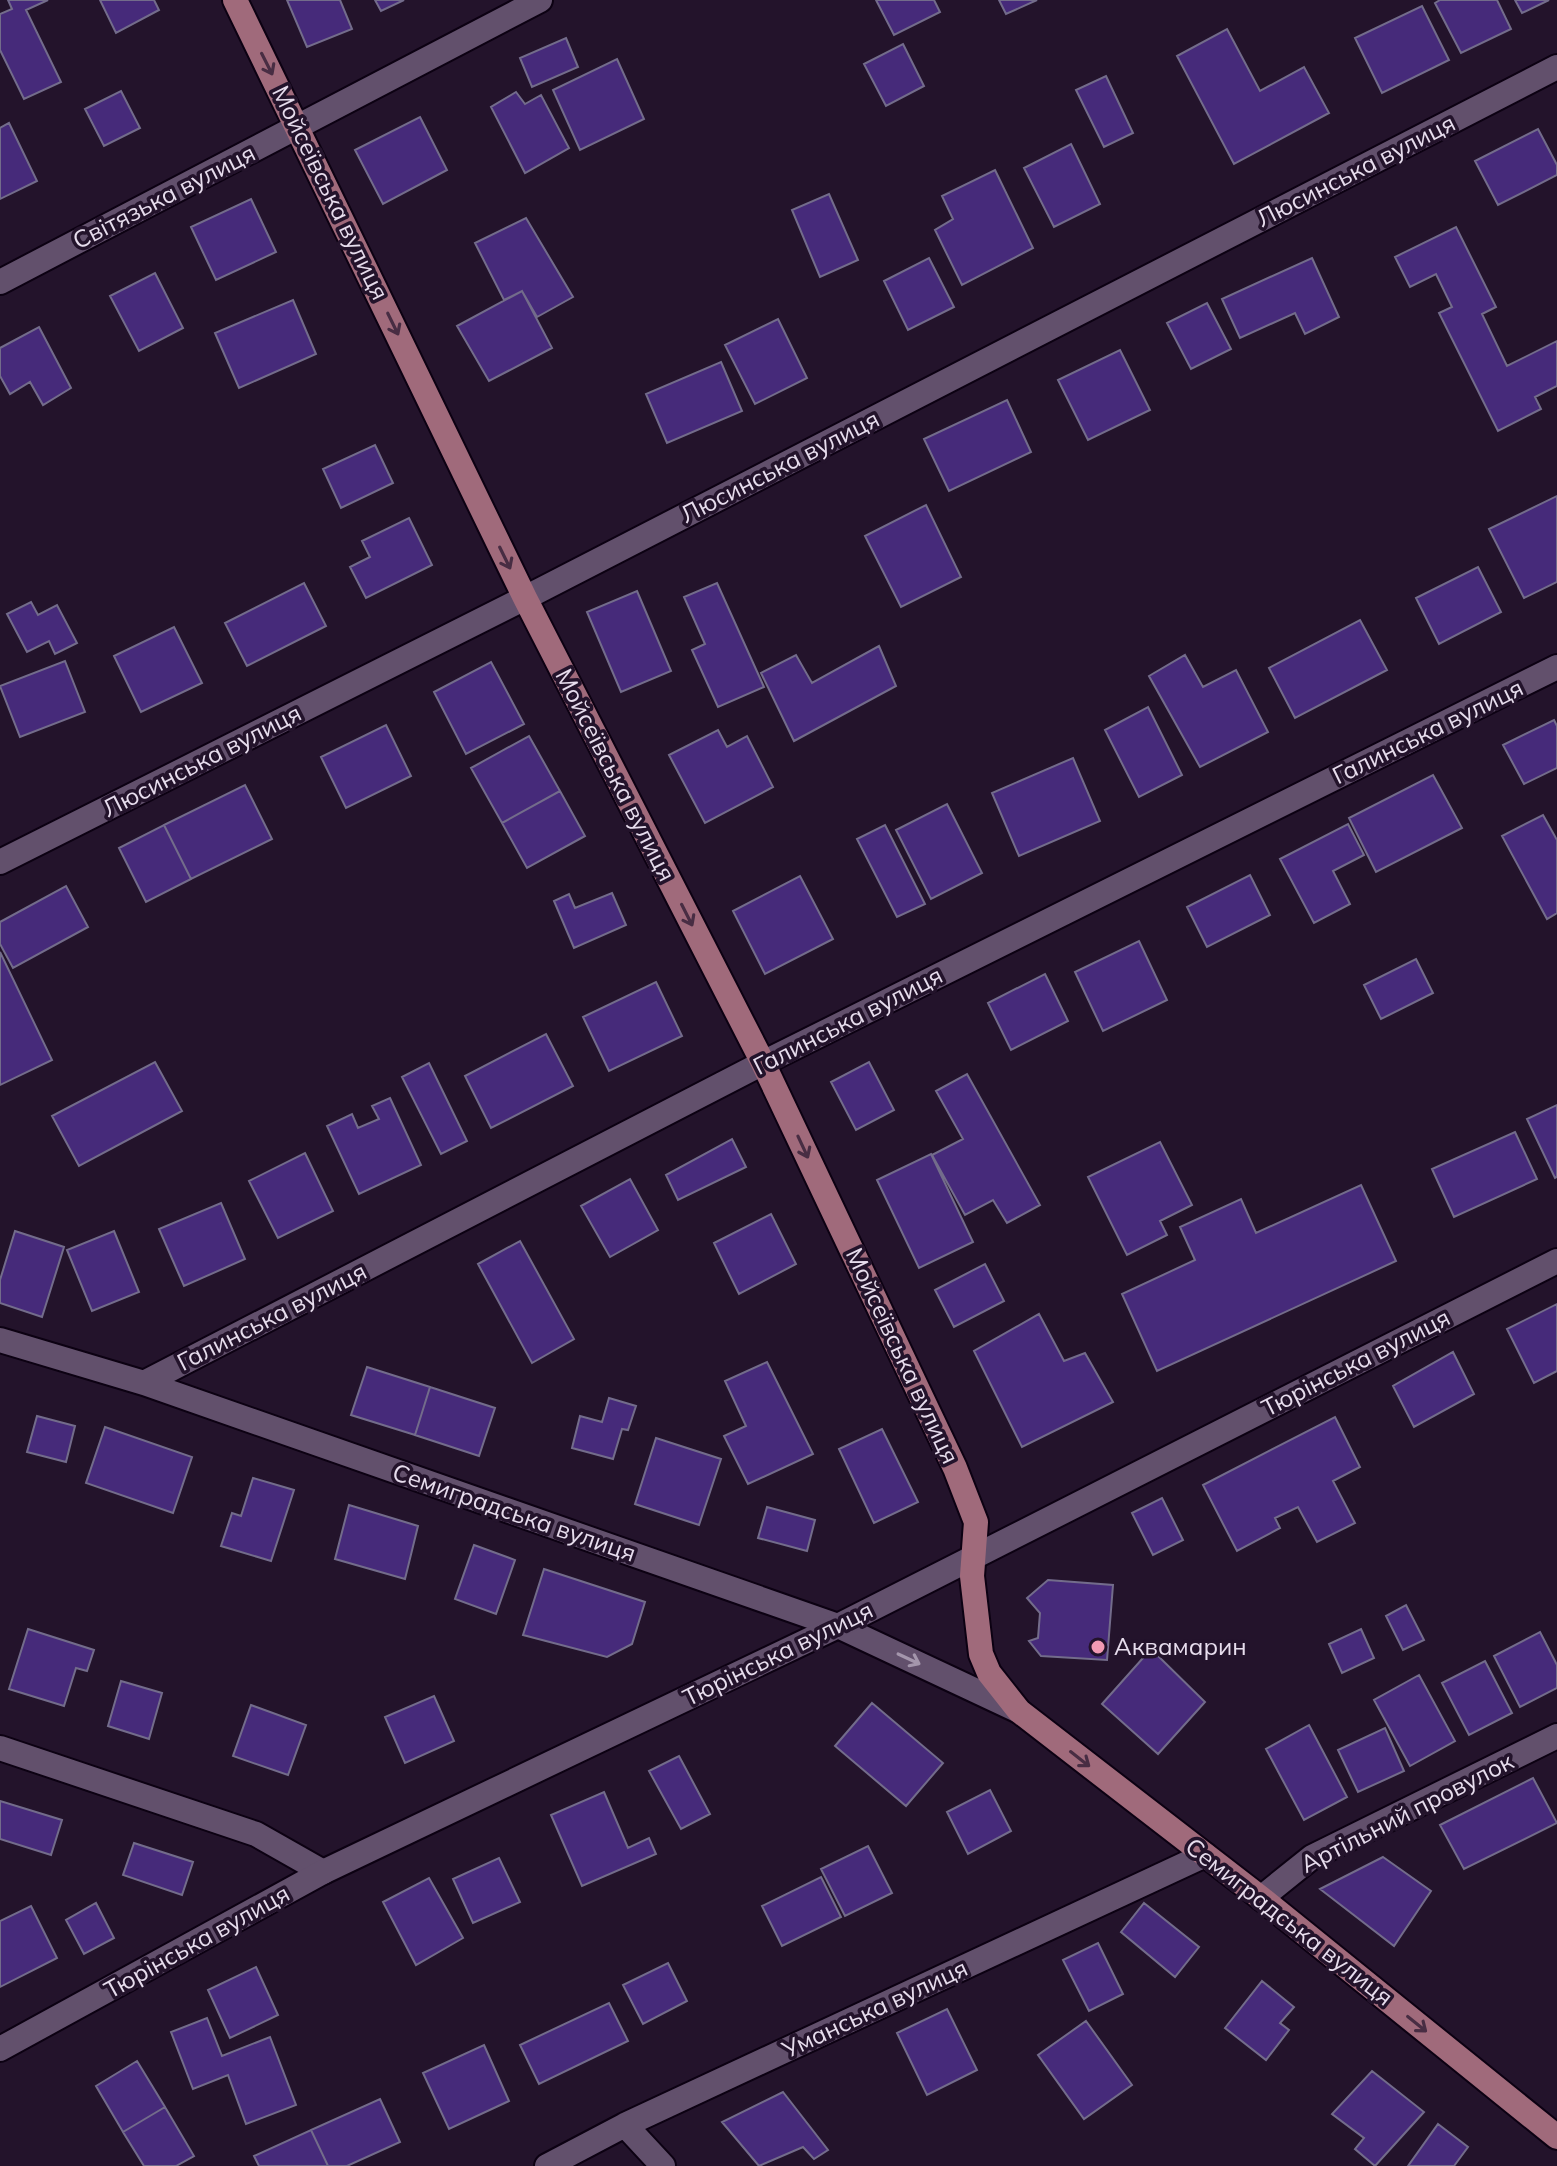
<svg xmlns="http://www.w3.org/2000/svg" width="1557" height="2166" viewBox="0 0 1557 2166" font-family="Mulish,sans-serif">
	<rect width="100%" height="100%" fill="#23132b"/>
	<!-- building -->
	<path fill="#462a7a" stroke="#736c8b" stroke-width="2" d="M8,0H48L26,10L61,82L24,99L0,50V14L12,9Z
		M100,0H154L159,10L116,33Z
		M287,0H340L352,29L307,47Z
		M375,0H404L381,11Z
		M876,0H934L940,12L894,35Z
		M999,0H1037L1006,14Z
		M1440,0H1497L1511,29L1461,53L1435,3Z
		M1515,0H1549L1522,13Z
		M1422,6L1449,60L1382,93L1355,38Z
		M1227,29L1260,91L1304,67L1329,113L1234,164L1177,56Z
		M566,38L578,67L532,87L520,58Z
		M903,44L924,86L886,106L864,64Z
		M617,59L644,119L580,150L553,90Z
		M1106,76L1133,133L1104,147L1076,90Z
		M121,91L140,128L104,146L85,109Z
		M516,92L525,104L541,95L569,148L525,173L491,107Z
		M420,117L447,170L383,204L355,150Z
		M9,123L37,181L0,199V128Z
		M1538,129L1557,165V175L1498,205L1475,161Z
		M1071,144L1100,204L1054,227L1024,168Z
		M995,170L1033,248L962,285L935,230L953,219L942,196Z
		M829,194L858,260L820,277L792,210Z
		M251,199L276,252L216,280L191,227Z
		M526,218L573,297L537,317L522,291L504,300L475,243Z
		M1456,227L1496,307L1482,314L1507,366L1557,341V386L1535,397L1541,409L1498,431L1439,313L1452,307L1436,274L1410,287L1395,257Z
		M929,258L954,307L908,330L884,281Z
		M1312,258L1339,317L1305,334L1295,313L1240,338L1222,299Z
		M155,273L183,328L139,351L110,296Z
		M522,291L552,348L489,381L457,326Z
		M293,300L316,354L239,388L215,333Z
		M1207,303L1231,349L1191,369L1167,323Z
		M778,319L807,378L755,404L725,345Z
		M39,327L71,388L43,405L30,382L10,394L0,376V348Z
		M1120,350L1150,410L1088,440L1058,380Z
		M721,362L742,411L667,443L646,394Z
		M1007,400L1031,452L949,491L924,439Z
		M375,445L393,483L341,508L323,469Z
		M1557,496V582L1524,598L1489,529Z
		M926,505L961,577L901,607L865,536Z
		M409,518L432,565L366,598L350,567L370,557L362,541Z
		M1478,567L1501,612L1439,644L1416,598Z
		M304,583L326,626L247,666L225,623Z
		M717,583L764,687L718,707L692,650L705,644L684,597Z
		M637,591L671,671L621,692L587,612Z
		M31,602L38,615L57,605L77,643L55,654L49,641L27,652L7,614Z
		M1360,620L1387,670L1295,718L1269,668Z
		M174,627L202,683L141,712L114,656Z
		M879,646L896,686L794,741L761,673L796,655L812,683Z
		M1185,655L1203,687L1236,670L1268,732L1200,767L1149,676Z
		M65,661L85,712L20,737L0,686Z
		M491,662L524,724L466,754L434,692Z
		M1148,707L1182,775L1139,797L1105,730Z
		M1554,720L1557,726V768L1524,784L1503,745Z
		M386,725L411,776L346,808L321,757Z
		M718,730L727,747L747,736L773,787L705,823L669,755Z
		M529,736L560,791L502,823L471,768Z
		M1073,758L1100,821L1019,856L992,793Z
		M1433,775L1462,828L1376,872L1349,818Z
		M245,785L272,839L191,879L164,825Z
		M560,791L585,836L527,868L502,823Z
		M947,804L982,873L931,899L896,830Z
		M1543,815L1557,840V913L1547,919L1502,836Z
		M1348,824L1364,855L1333,871L1350,904L1314,923L1280,859Z
		M164,825L191,879L146,902L119,848Z
		M885,825L925,904L897,917L857,839Z
		M1250,875L1270,915L1207,947L1187,907Z
		M800,876L833,939L765,974L733,911Z
		M66,886L88,927L13,968L0,944V922Z
		M612,893L626,925L574,948L554,901L569,894L575,908Z
		M1139,941L1167,1000L1103,1031L1075,972Z
		M0,952L52,1060L0,1085Z
		M1416,959L1433,993L1381,1019L1364,985Z
		M1045,974L1068,1021L1011,1050L988,1003Z
		M656,982L682,1036L609,1071L583,1017Z
		M546,1034L573,1086L491,1128L465,1076Z
		M155,1062L182,1111L79,1166L52,1116Z
		M869,1062L894,1110L856,1130L831,1082Z
		M429,1063L467,1141L441,1154L402,1077Z
		M967,1074L1040,1205L1007,1223L993,1200L965,1215L932,1155L963,1139L936,1091Z
		M390,1098L421,1165L359,1194L327,1126L352,1114L358,1128L379,1119L372,1106Z
		M1557,1105V1177L1555,1178L1527,1119Z
		M1515,1132L1537,1179L1454,1217L1432,1169Z
		M732,1139L746,1167L678,1200L666,1175Z
		M1160,1142L1192,1205L1160,1221L1167,1235L1127,1255L1088,1177Z
		M305,1153L333,1211L278,1238L249,1181Z
		M931,1154L973,1242L919,1268L877,1180Z
		M630,1179L658,1230L610,1257L581,1206Z
		M1361,1185L1396,1261L1157,1371L1122,1294L1195,1260L1180,1227L1241,1199L1256,1233Z
		M221,1203L245,1259L184,1286L159,1229Z
		M771,1214L796,1264L739,1294L714,1243Z
		M15,1231L64,1247L42,1317L0,1303V1280Z
		M114,1231L139,1292L92,1311L67,1250Z
		M520,1241L574,1339L532,1363L478,1264Z
		M985,1264L1004,1301L954,1327L935,1290Z
		M1557,1304V1371L1534,1383L1507,1329Z
		M1039,1314L1064,1361L1085,1353L1113,1402L1022,1447L974,1351Z
		M1453,1352L1474,1394L1414,1427L1393,1386Z
		M767,1362L813,1454L748,1484L724,1436L746,1426L725,1381Z
		M367,1367L430,1387L415,1435L351,1415Z
		M430,1387L495,1408L479,1456L415,1435Z
		M609,1398L636,1406L628,1430L622,1429L613,1459L572,1448L580,1416L602,1422Z
		M37,1416L75,1426L66,1462L27,1452Z
		M1335,1417L1360,1467L1333,1481L1355,1523L1317,1542L1298,1507L1275,1518L1280,1528L1237,1551L1203,1485Z
		M105,1427L192,1457L173,1513L86,1483Z
		M882,1429L918,1502L874,1523L839,1449Z
		M656,1438L721,1459L699,1525L635,1504Z
		M253,1478L294,1490L271,1561L221,1546L232,1513L241,1516Z
		M1162,1498L1183,1540L1153,1555L1132,1513Z
		M349,1505L418,1526L405,1579L335,1559Z
		M767,1507L815,1520L807,1551L758,1538Z
		M474,1545L515,1560L496,1614L455,1599Z
		M544,1569L645,1602L632,1644L607,1657L523,1635Z
		M1048,1580L1113,1585L1107,1660L1041,1656L1029,1641L1038,1638L1040,1613L1027,1598Z
		M1406,1605L1424,1640L1403,1650L1386,1616Z
		M28,1629L94,1650L87,1671L76,1668L64,1706L9,1689Z
		M1361,1629L1374,1658L1342,1673L1329,1644Z
		M1540,1632L1557,1665V1688L1520,1707L1494,1656Z
		M1151,1649L1205,1702L1158,1754L1102,1704Z
		M1485,1661L1512,1713L1469,1735L1442,1683Z
		M1419,1675L1455,1741L1410,1766L1374,1700Z
		M121,1681L162,1693L149,1739L108,1726Z
		M434,1696L454,1741L405,1763L385,1717Z
		M872,1703L943,1763L906,1806L835,1746Z
		M251,1705L306,1725L288,1775L233,1756Z
		M1309,1725L1347,1797L1304,1820L1266,1749Z
		M1385,1728L1404,1771L1358,1792L1338,1750Z
		M679,1756L710,1814L681,1829L649,1771Z
		M1533,1778L1557,1823L1464,1869L1440,1825Z
		M990,1790L1011,1831L968,1854L947,1812Z
		M604,1792L628,1848L649,1838L656,1854L582,1886L551,1815Z
		M0,1801L62,1820L51,1855L0,1839Z
		M134,1843L193,1862L182,1895L123,1875Z
		M868,1846L892,1893L845,1916L821,1869Z
		M1383,1857L1431,1891L1394,1946L1320,1889Z
		M499,1858L520,1902L473,1923L453,1879Z
		M821,1877L841,1917L782,1946L762,1906Z
		M429,1878L463,1938L416,1965L383,1902Z
		M96,1903L114,1938L84,1954L66,1920Z
		M1144,1903L1199,1947L1175,1977L1121,1932Z
		M31,1906L57,1958L0,1987V1921Z
		M1098,1943L1123,1994L1089,2011L1063,1960Z
		M668,1963L687,2001L643,2024L623,1985Z
		M256,1967L278,2015L230,2038L208,1990Z
		M1262,1981L1294,2007L1280,2023L1289,2030L1266,2060L1225,2028Z
		M609,2003L628,2041L539,2084L520,2045Z
		M947,2009L977,2070L927,2095L897,2033Z
		M207,2018L222,2056L270,2037L296,2105L246,2124L228,2075L193,2089L171,2032Z
		M1086,2021L1132,2085L1084,2119L1038,2055Z
		M484,2045L509,2101L449,2129L423,2073Z
		M137,2061L165,2107L123,2132L96,2086Z
		M1372,2071L1424,2112L1375,2166L1355,2149L1364,2138L1332,2114Z
		M783,2092L828,2150L814,2159L803,2147L759,2166L722,2122Z
		M380,2099L400,2142L347,2166H328L311,2130Z
		M165,2107L194,2156L176,2166H144L123,2132Z
		M1438,2124L1468,2147L1454,2166H1408Z
		M311,2130L328,2166H259L254,2156Z"/>
	<g fill="none" stroke-linecap="round" stroke-linejoin="round">
		<defs>
			<path id="street" d="M0,282L540,0
				M0,862L525,598L1557,67
				M0,1340L144,1383L838,1626L1019,1711
				M144,1383L763,1063L1557,667
				M0,1748L256,1834L323,1872
				M1261,1898L1312,1857L1557,1736
				M625,2125L663,2166
				M547,2166L625,2125L1205,1855"/>
			<path id="secondary" d="M0,2049L323,1872L838,1626L1557,1261"/>
			<path id="primary" d="M235,0L525,598L763,1063L955,1468L976,1522L972,1576L981,1654L989,1673L1019,1711L1261,1898L1557,2137"/>
		</defs>
		<!-- street casing -->
		<use href="#street" stroke="#0c0112" stroke-width="28"/>
		<!-- secondary casing -->
		<use href="#secondary" stroke="#0c0112" stroke-width="28"/>
		<!-- primary casing -->
		<use href="#primary" stroke="#0c0112" stroke-width="28"/>
		<!-- street -->
		<use href="#street" stroke="#62506c" stroke-width="24"/>
		<!-- secondary -->
		<use href="#secondary" stroke="#62506c" stroke-width="24"/>
		<!-- primary -->
		<use href="#primary" stroke="#a06a7b" stroke-width="24"/>
	</g>
	<!-- one-way arrows -->
	<defs><path id="oneway-shaft" d="M-6 0H5M1.5-3L5.5 0L1.5 3" fill="none" stroke-width="1.6" stroke-linecap="round" stroke-linejoin="round" transform="scale(2)"/></defs>
	<g stroke="#482d43">
		<use href="#oneway-shaft" transform="translate(267 64) rotate(63)"/>
		<use href="#oneway-shaft" transform="translate(393 324) rotate(64)"/>
		<use href="#oneway-shaft" transform="translate(505 558) rotate(64)"/>
		<use href="#oneway-shaft" transform="translate(687 915) rotate(63)"/>
		<use href="#oneway-shaft" transform="translate(803 1147) rotate(65)"/>
		<use href="#oneway-shaft" transform="translate(1080 1759) rotate(38)"/>
		<use href="#oneway-shaft" transform="translate(1417 2024) rotate(39)"/>
	</g>
	<use stroke="#a496ac" href="#oneway-shaft" transform="translate(909 1659) rotate(25)"/>
	<!-- markers -->
	<circle fill="#f19ab3" stroke="#23132b" stroke-width="3" cx="1098" cy="1647" r="8"/>
	<g text-anchor="middle" stroke-width="7" stroke-linejoin="round" paint-order="stroke">
		<!-- street labels -->
		<g font-size="24" fill="#e7dded" stroke="#23132b">
			<text transform="translate(1356 171) rotate(-27)" y="8">Люсинська вулиця</text>
			<text transform="translate(330 193) rotate(64)" y="8">Мойсеївська вулиця</text>
			<text transform="translate(164 197) rotate(-27)" y="8">Світязька вулиця</text>
			<text transform="translate(780 467) rotate(-27)" y="8">Люсинська вулиця</text>
			<text transform="translate(1428 732) rotate(-26)" y="8">Галинська вулиця</text>
			<text transform="translate(202 761) rotate(-27)" y="8">Люсинська вулиця</text>
			<text transform="translate(615 775) rotate(63)" y="8">Мойсеївська вулиця</text>
			<text transform="translate(848 1021) rotate(-27)" y="8">Галинська вулиця</text>
			<text transform="translate(272 1317) rotate(-27)" y="8">Галинська вулиця</text>
			<text transform="translate(902 1356) rotate(65)" y="8">Мойсеївська вулиця</text>
			<text transform="translate(1356 1363) rotate(-27)" y="8">Тюрінська вулиця</text>
			<text transform="translate(514 1513) rotate(19)" y="8">Семиградська вулиця</text>
			<text transform="translate(778 1654) rotate(-26)" y="8">Тюрінська вулиця</text>
			<text transform="translate(1407 1813) rotate(-27)" y="8">Артільний провулок</text>
			<text transform="translate(1289 1922) rotate(38)" y="8">Семиградська вулиця</text>
			<text transform="translate(197 1942) rotate(-29)" y="8">Тюрінська вулиця</text>
			<text transform="translate(875 2009) rotate(-25)" y="8">Уманська вулиця</text>
		</g>
		<!-- poi labels -->
		<g font-size="24" fill="#e7dded" stroke="#23132b" text-anchor="start">
			<text x="1114" y="1655">Аквамарин</text>
		</g>
	</g>
</svg>
